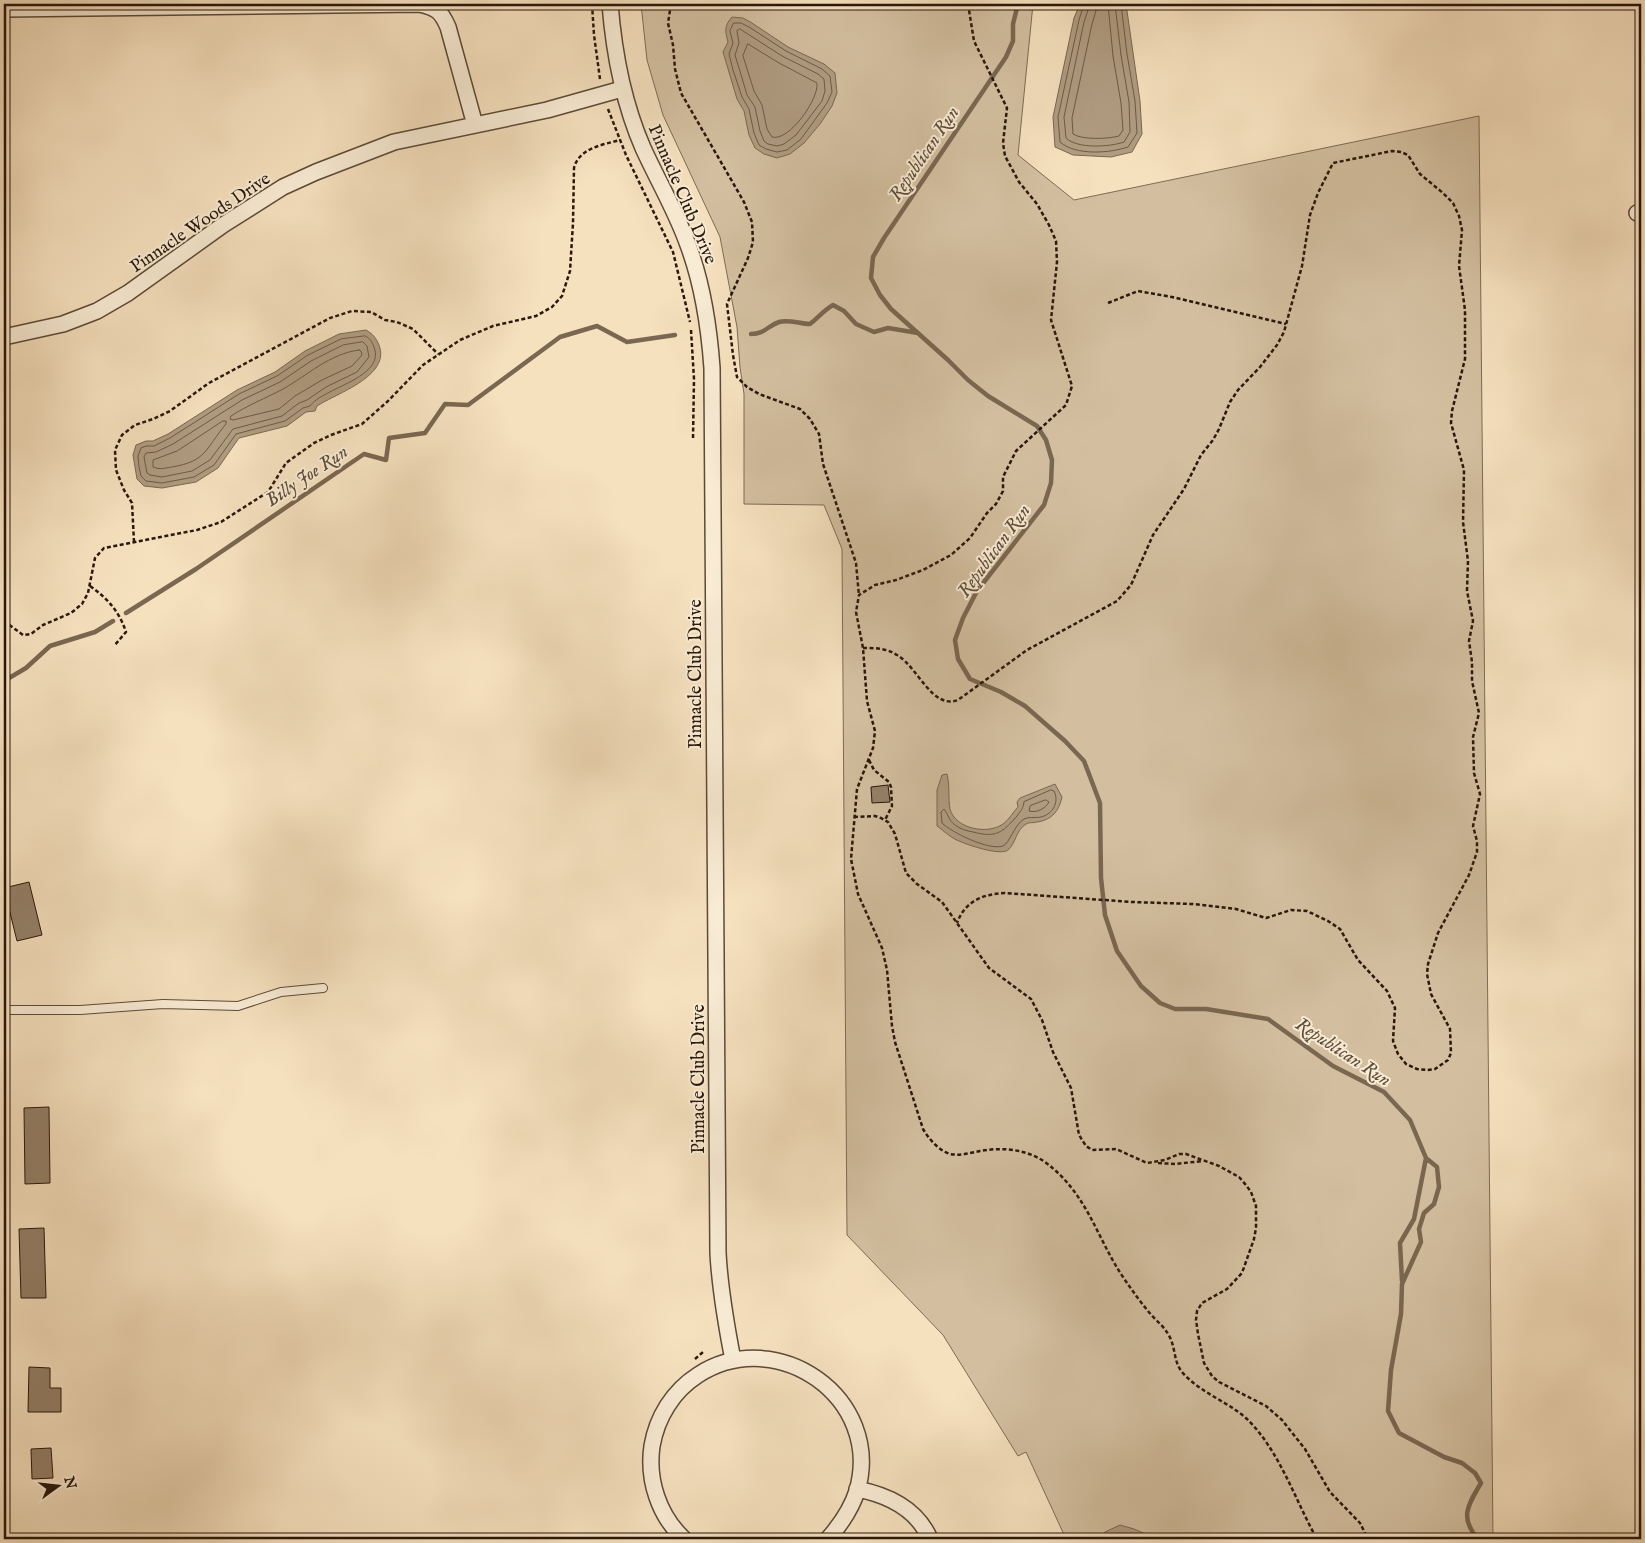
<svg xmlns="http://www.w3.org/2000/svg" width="1645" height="1543" viewBox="0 0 1645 1543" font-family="'IM FELL English',serif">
	<rect width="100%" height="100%" fill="#f6e1bf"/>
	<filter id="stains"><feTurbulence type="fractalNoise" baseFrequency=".004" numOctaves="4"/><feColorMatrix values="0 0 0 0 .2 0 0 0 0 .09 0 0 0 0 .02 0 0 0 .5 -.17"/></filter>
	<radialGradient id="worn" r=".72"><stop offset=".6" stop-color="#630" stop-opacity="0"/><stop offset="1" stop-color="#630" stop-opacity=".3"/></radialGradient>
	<!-- green -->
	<path fill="#d3bfa0" stroke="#7e6b55" d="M641,4H1033L1018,155L1074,200L1479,116L1493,1539H1066L1026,1452L1018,1456L943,1335L847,1235L842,549L824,505L744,504V394L740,367L737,327L720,237L663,115L647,60Z"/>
	<!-- water -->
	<path fill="#b09c81" stroke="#7a6751" d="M1080,4H1126L1140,101L1142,134L1132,152L1111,157L1073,155L1055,147L1053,117L1074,18Z
		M732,17L743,18L752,23L788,47L824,64L835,73L837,93L832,106L820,124L804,143L790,154L777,158L764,154L755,148L749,135L744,111L737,99L723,52L728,42C725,31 724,26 732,17Z
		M366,330C373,334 376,338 379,345C391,376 337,393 317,406L315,411L306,412L287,426L239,438L218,468L196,482L162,488L144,486L137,479L133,455L136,445L146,441H153L168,434L237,390L275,372L305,351L339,334Z
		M947,774C950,786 948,798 950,809C955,829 988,835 1003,824C1009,820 1013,812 1018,807L1017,802L1020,798L1055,784L1062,797C1059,811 1052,820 1037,822C1034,823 1029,822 1026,824C1016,830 1016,843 1008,850C1000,856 968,845 959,841C951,838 944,831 937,826V790L942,775Z
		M1120,1525L1134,1529L1157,1539H1100L1105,1532Z"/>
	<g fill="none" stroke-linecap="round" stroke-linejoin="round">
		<!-- shore -->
		<path stroke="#6c5a46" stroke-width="1" d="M1084,4L1079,20L1058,117L1060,142C1076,156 1110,153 1128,147L1137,133L1135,101L1127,54L1121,4
			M1090,4L1084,22L1064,117L1066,138C1077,149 1110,147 1124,142L1130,132L1129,102L1121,55L1115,4
			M1098,4L1092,24L1072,118L1073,134C1082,140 1108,139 1119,136L1123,130L1121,103L1113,56L1108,4
			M734,23H741L749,27L786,51L822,69L830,76L832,92L827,103L801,139L787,150L777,152L766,149L759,145L754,133L749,109L742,97L733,70L729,54L733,43L730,31Z
			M740,29L782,56L818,74L824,79L825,91L822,101L796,135L784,144L777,146L768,144L764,141L760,131L755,107L747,95L739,68L735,55L739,43L737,31Z
			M748,44L779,63L817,83C819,99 789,142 772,137L767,129L762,105L754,91L743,56Z
			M365,336C370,338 372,342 374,347C386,378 322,388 310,406L303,408L285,421L236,434L214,465L194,477L162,483L146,481L141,476L139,467L138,456L141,448L146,446H154L170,438L239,394L277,376L308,355L341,339Z
			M363,342L367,346L369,357L357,372L326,387L307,400L299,403L282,416L233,429L210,460L192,471L162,477L150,475L147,473L144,457L146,453L156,452L173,444L242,400L280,382L311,361L343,345Z
			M359,350L361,351L362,355L352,366L322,380L295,396L279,409L233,420L230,419L231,416C248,405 266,398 283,389C308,375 329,354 359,350Z
			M223,421H226V424C205,449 207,461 172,467C165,468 160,470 153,467V460L177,451Z
			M1051,790L1054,791C1059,801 1054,812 1044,816C1038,819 1030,816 1024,819C1015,824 1009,844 1003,846C989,851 951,832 942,823L941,812L944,809C948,814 949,821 955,825C960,829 967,831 973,832C996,838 1002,833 1017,816C1021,810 1023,809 1024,802Z
			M1046,800L1049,802C1045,809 1037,813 1029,811L1030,806Z"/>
		<!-- stream -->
		<path stroke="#7a6751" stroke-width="4.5" d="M1018,4L1013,24V41L1006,57L884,238L873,257L871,278L880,295L891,309L948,360L968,380L988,396L1037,426L1046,440L1052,460L1051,483L1044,505L977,591L963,618L955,640L958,659L970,679L1001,692L1025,706L1065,741L1084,761L1100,803L1101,878L1105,915L1117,951L1141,986L1160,1003L1175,1009H1206L1268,1019L1333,1066L1384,1092L1410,1120L1426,1158L1437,1167L1439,1187L1434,1204L1424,1213L1419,1229L1421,1242L1402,1284L1401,1314L1391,1370L1388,1411L1399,1433L1444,1457L1462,1463L1475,1473L1481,1483C1468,1505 1459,1517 1478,1539
			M751,334C765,334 767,326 779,322C789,319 800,324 810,324C818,318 824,310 833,305L844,311L856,324L874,332L888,328L918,333
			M126,613L196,569L364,454L386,460L389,438L425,433L445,404L468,405L560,337L597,326L627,342L675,335
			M4,681L26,668L50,646L95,632L113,621
			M1402,1281L1400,1243L1414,1219L1426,1158"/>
	</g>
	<!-- building -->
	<path fill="#948068" stroke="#29170a" d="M888,785L890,802L872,803L871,787Z
		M29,882L42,935L17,941L4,888Z
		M49,1107L50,1183L25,1184L24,1108Z
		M44,1228L46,1298H21L19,1229Z
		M29,1367L50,1368V1388H61V1412H28Z
		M51,1448L53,1478L32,1479L31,1449Z"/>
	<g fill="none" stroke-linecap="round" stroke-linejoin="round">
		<defs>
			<path id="lane" d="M4,1010H80L163,1004L238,1006L281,992L323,988"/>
			<path id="street" d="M610,4C614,54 623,102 643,148C658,181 676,211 688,245C703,285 709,326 712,368L718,1253C720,1290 726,1324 733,1360
				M4,9L419,4C437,8 441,11 448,27L475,125
				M1637,213H1641
				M4,337L63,324L97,311L128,293L223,225L283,187L316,172L394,142L547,110L622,89
				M857,1489C888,1495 917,1509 930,1539
				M684,1539C659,1516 647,1480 652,1446C657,1417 673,1391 698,1375C777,1324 884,1398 857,1491C851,1510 841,1524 828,1539"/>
		</defs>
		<!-- lane casing -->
		<use href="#lane" stroke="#5c4a37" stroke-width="10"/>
		<!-- street casing -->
		<use href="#street" stroke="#5c4a37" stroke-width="18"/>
		<!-- path -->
		<path stroke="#29170a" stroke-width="2.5" stroke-dasharray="4 2.5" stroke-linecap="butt" d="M592,4L594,35L600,79
			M671,4L668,23L673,45L675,69L681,93L744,202L752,222L753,242L748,258L727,304L733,355L737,377L747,387L759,394L800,409L810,419L819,434L823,464L856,563L859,596
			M968,4L974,41L1007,108L1003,143L1005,156L1019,182L1037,204L1049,225L1056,241L1057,262L1051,320L1072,386L1066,405L1016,451L1003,477V491L996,504L987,513L970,538L951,555L923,570L896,580L875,585L859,595L856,612L863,648L867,701L875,731L873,748L857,789L851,859L858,894L882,948L887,970L892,1026L895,1042L923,1129C929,1139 938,1150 950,1154C960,1156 970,1153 980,1151C1002,1147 1026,1149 1045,1162C1088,1194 1096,1237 1123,1277C1131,1289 1139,1300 1148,1311C1154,1319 1163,1325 1168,1334C1176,1346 1173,1361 1182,1372C1201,1394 1230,1402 1249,1421C1281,1454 1295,1500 1317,1539
			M608,109L626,155L673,252L690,322
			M1108,303L1138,291L1172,297L1286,324
			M691,330L694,379L693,439
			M134,542L132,503L124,490L116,470L115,450L122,435L135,425L153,419L170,411L209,383L330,318L352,311L371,312L385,320L397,322L413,329L438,354
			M90,586C108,599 119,611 126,632L114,646
			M4,621L23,635L31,634L43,625L71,613L82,604L88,593L95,558L104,548L197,530L221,522L268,492L286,463L314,443L331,435L362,424L388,401L423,365L460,340L493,326L536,316L552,307L562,296L570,271L573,223L574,168C579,148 602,145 620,140
			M863,648C875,648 886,648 897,655C918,667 932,710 958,700L1027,650L1117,601L1131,585L1153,535L1184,489L1201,455L1213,440L1219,429L1230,402L1238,390L1260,367L1277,345L1284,332L1302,266L1310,215L1318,193L1333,163L1392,151L1401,152L1408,155L1420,174L1443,193L1453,203L1459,216L1462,230L1459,266L1465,310V359L1452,411L1451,423L1464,470L1463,522L1468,561L1467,591L1473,621L1469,641L1472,662V681L1479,713L1473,737L1474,773L1480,794L1473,826L1477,841V852L1469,875L1438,933L1428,964L1427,974L1431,994L1450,1029L1451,1053L1448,1060L1435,1069L1427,1070L1417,1069L1406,1064L1398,1054L1393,1041L1395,1008L1387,991L1358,960L1340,929L1328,921L1307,911L1291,910L1266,918L1236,909L1193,904L1132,902L1005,893C983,894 965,901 957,923
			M869,760L874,770L889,782L891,787L892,806L885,820
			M854,817L875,816L881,818L888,822L895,834L906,873L917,884L942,902L989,968L1031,999L1042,1020L1053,1052L1071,1088L1079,1135L1086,1146L1092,1150L1116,1149L1147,1163L1165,1160L1179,1154H1186L1219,1166L1239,1177L1246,1185L1251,1192L1256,1206V1228L1254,1239L1242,1273L1227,1289L1202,1303L1197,1311L1196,1320L1198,1334L1204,1363L1212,1376L1219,1382L1266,1406L1282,1420L1305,1449L1330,1492L1360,1523L1368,1539
			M1158,1163L1175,1164L1203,1161
			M695,1359L703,1352"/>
		<!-- lane -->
		<use href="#lane" stroke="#f9ecd5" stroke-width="8"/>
		<!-- street -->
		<use href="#street" stroke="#f9ecd5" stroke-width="15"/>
	</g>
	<g text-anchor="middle" stroke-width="4" stroke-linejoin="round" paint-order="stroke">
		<!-- street labels -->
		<g font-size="18" fill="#29170a" stroke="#f9ecd5">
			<text transform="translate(683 194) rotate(67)" y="6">Pinnacle Club Drive</text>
			<text transform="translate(200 222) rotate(-34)" y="6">Pinnacle Woods Drive</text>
			<text transform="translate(695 674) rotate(-90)" y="6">Pinnacle Club Drive</text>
			<text transform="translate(698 1079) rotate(-90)" y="6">Pinnacle Club Drive</text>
		</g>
		<!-- water labels -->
		<g font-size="19" font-style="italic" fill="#5f4c3a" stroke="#f9ecd5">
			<text transform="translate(923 153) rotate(-56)" y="7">Republican Run</text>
			<text transform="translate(306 475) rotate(-34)" y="7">Billy Joe Run</text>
			<text transform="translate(993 550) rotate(-54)" y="7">Republican Run</text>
			<text transform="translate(1344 1051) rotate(33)" y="7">Republican Run</text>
		</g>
	</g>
	<!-- margin -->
	<rect width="1645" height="1543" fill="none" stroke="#f6e1bf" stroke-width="20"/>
	<rect x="5" y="5" width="1635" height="1533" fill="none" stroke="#29170a" stroke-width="2.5"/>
	<rect x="10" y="10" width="1625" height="1523" fill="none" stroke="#29170a"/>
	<!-- north arrow -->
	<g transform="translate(58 1486) rotate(75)" stroke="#f9ecd5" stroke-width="4" paint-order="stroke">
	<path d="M0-4L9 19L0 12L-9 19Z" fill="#29170a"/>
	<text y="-8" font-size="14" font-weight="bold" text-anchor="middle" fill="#29170a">N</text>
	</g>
	<rect width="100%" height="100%" filter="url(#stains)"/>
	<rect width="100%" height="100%" fill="url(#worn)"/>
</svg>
